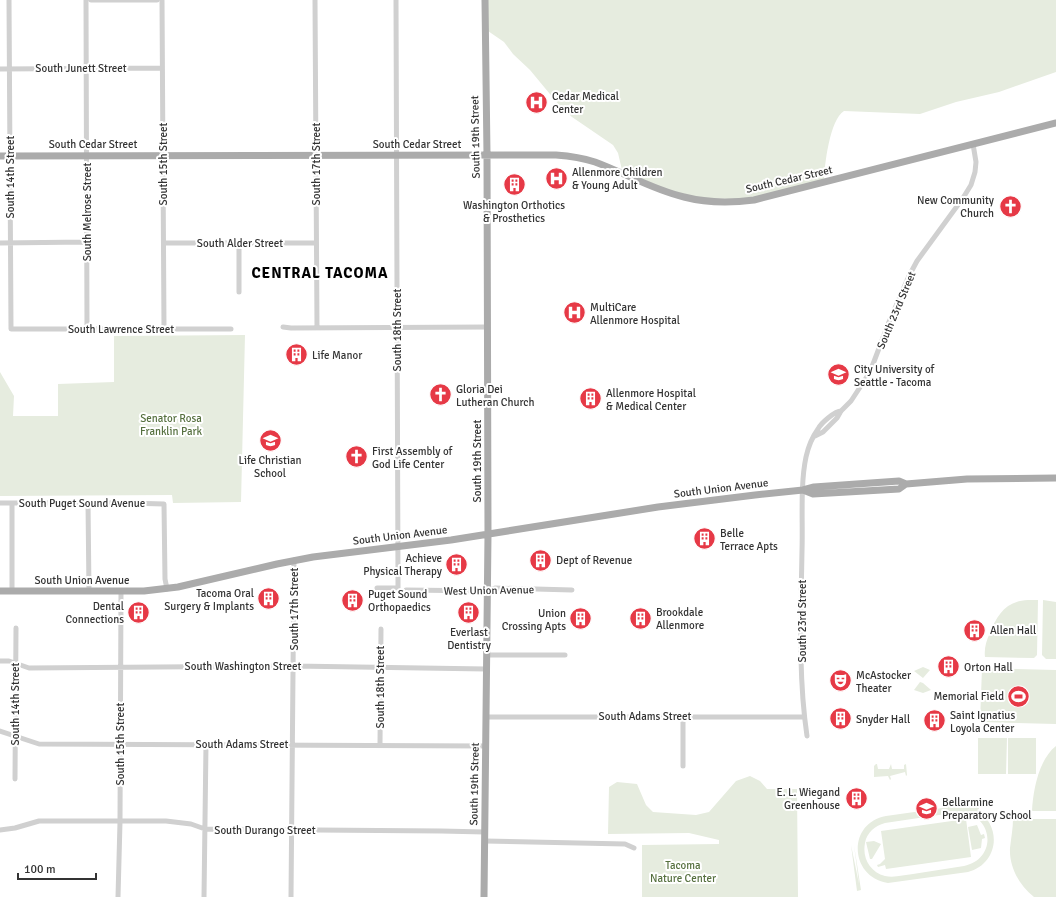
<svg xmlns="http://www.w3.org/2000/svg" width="1056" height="897" viewBox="0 0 1056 897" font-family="Signika,sans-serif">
	<rect width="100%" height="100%" fill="#fff"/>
	<!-- green -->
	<path fill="#e6ecdf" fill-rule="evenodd" d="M485,0H1056V72L999,92L956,102L920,114L844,111C830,119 824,166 824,183L754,200L683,197L622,170L618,153L613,145L572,117L559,105L530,70L513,54L504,42L488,31Z
		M245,335L241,502L173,503L172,495L0,496V372L14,396L13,416H58V384L114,382V336Z
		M1028,600H1038L1037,655L1034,658L985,657C984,649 986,641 990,633C997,615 1006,601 1028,600Z
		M1043,600L1056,602V659H1046L1042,655Z
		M923,667L930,670L923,678L914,671Z
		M982,668L1056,670V724L980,722Z
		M920,682L923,683L931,690L923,693L914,690Z
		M978,738H1007L1006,774H978Z
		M1008,738H1036V774H1008Z
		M1056,746V811H1032C1033,790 1039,759 1056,746Z
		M876,764H877L878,769H889L891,764L892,769H904V765L906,764L907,775L906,776L905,772L890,776L891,779L890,780L888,776L874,777V766Z
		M750,776L760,781L767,789H797L798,897H642V845L719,844V840L689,833L608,834L609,787L617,782L637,784L646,805L653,812L696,815L709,812L736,781Z
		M978,803L979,809L977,810C1003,827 998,864 968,872L888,883C849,877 847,823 886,816ZM959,812C994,814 998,859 964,866C947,869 930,871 913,874C904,875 894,878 885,876C870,872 862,858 865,843C867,832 875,826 885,823Z
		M966,819L971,857L886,869L885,865L878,867L877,865L880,864L885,859L881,831Z
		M1013,819H1056V897H1034C1019,885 1009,867 1010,848C1011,838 1013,829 1013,819Z
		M977,825L981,835L984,834L985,838L982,839L981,848L972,850L968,827Z
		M874,841L881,844L872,859H870L866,842Z
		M851,845L859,884L854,845L861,890L857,891Z"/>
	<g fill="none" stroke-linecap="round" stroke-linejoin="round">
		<!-- minor -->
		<path stroke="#d0d0d0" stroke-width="5" d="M9,0L11,329H231
			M86,0L87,329
			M91,0H157
			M162,0L164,329
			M315,0L317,328
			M0,69L162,68
			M0,243L87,242
			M164,243H316
			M239,243V292
			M283,327L291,328L487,327
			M815,436L823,432L837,418L841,411L851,401L870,372L889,322L909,276L917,261L963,198L971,185L975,172L976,162L973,144
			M0,503H128L164,504L165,579L167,589
			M12,503V590
			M88,503L89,591
			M377,588H398V579L396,0
			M406,590L487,591L495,588L572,590
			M487,655H565
			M0,661H9L29,668L294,666L486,669
			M486,717H804
			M0,731L39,744L486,746
			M807,736C798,675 801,612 802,551C803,522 800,485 806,457C808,448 813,436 818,429C821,423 835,411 841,411
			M380,744L381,629
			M683,766V716
			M15,779L16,628
			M0,830L15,828L39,821H166L191,824L205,829L441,831L485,832
			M485,841L625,844L634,848
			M118,897L120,822L121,591
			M204,897L206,744
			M291,897L294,560"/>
		<!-- major -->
		<path stroke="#ababab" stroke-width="7" d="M0,156L556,155C570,156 583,158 595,162C625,173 653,190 684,197C707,203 730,203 754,200L1056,123
			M803,490L813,494L899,489L906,484
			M0,591H144L178,587L277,564L313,557L451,540L658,507L755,495L803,490L814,487L899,481L906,484L967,479L1056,478
			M484,897L488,535L487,155L485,0"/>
	</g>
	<!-- icons -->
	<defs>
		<symbol id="hospital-disc" viewBox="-11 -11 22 22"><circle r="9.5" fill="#e63946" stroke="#fff"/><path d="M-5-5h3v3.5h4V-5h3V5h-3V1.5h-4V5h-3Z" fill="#fff"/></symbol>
		<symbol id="building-disc" viewBox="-11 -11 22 22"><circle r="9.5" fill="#e63946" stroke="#fff"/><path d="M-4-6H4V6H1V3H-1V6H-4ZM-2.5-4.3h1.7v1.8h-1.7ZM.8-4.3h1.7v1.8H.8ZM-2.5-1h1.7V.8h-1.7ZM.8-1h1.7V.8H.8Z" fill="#fff"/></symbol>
		<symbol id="church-disc" viewBox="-11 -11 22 22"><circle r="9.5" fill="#e63946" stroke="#fff"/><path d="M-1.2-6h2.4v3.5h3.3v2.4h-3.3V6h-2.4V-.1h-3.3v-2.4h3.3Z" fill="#fff"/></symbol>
		<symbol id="university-disc" viewBox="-11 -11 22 22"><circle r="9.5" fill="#e63946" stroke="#fff"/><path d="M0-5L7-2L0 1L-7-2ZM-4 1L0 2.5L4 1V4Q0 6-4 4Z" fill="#fff"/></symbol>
		<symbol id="school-disc" viewBox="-11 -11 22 22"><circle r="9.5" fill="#e63946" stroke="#fff"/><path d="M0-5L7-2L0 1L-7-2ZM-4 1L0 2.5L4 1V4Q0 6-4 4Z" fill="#fff"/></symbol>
		<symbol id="theatre-disc" viewBox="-11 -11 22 22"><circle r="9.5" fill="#e63946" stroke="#fff"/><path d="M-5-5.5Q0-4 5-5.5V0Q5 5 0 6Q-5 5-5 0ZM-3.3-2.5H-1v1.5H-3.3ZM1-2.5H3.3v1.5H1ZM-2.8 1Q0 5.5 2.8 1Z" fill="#fff"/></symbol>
		<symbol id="stadium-disc" viewBox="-11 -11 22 22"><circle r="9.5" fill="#e63946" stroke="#fff"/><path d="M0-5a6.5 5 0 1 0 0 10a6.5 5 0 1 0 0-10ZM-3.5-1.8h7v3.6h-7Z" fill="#fff"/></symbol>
	</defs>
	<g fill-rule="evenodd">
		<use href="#hospital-disc" x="524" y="90" width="25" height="25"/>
		<use href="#hospital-disc" x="544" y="166" width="25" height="25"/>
		<use href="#building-disc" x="502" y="172" width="25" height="25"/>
		<use href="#church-disc" x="998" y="194" width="25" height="25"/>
		<use href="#hospital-disc" x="562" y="300" width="25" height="25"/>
		<use href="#building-disc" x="284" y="342" width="25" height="25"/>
		<use href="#university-disc" x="826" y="362" width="25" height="25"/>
		<use href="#church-disc" x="428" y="382" width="25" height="25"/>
		<use href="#building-disc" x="578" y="386" width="25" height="25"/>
		<use href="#school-disc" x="258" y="428" width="25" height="25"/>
		<use href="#church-disc" x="344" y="444" width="25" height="25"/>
		<use href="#building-disc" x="692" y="526" width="25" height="25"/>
		<use href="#building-disc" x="528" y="548" width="25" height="25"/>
		<use href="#building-disc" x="444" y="552" width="25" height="25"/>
		<use href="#building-disc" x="256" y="586" width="25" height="25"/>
		<use href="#building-disc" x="340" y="588" width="25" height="25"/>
		<use href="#building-disc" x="126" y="600" width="25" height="25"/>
		<use href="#building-disc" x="456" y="600" width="25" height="25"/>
		<use href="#building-disc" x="628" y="606" width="25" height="25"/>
		<use href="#building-disc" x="568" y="606" width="25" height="25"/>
		<use href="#building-disc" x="962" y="618" width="25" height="25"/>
		<use href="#building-disc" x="936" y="654" width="25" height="25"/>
		<use href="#theatre-disc" x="828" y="668" width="25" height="25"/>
		<use href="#stadium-disc" x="1006" y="684" width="25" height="25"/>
		<use href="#building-disc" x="828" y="706" width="25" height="25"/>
		<use href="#building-disc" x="922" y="708" width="25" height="25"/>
		<use href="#building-disc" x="844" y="786" width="25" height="25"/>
		<use href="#school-disc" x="914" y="796" width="25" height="25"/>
	</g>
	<g text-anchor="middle" stroke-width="4" stroke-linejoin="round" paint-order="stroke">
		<!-- street labels -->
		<g font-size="11" fill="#333" stroke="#fff">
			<text x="81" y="72">South Junett Street</text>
			<text transform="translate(475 137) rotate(-91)" y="4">South 19th Street</text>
			<text x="93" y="148">South Cedar Street</text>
			<text x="417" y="148">South Cedar Street</text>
			<text transform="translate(163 164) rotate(-90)" y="4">South 15th Street</text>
			<text transform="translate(316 164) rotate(-90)" y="4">South 17th Street</text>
			<text transform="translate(10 177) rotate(-90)" y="4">South 14th Street</text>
			<text transform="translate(789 179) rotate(-13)" y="4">South Cedar Street</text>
			<text transform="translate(87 212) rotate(-90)" y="4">South Melrose Street</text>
			<text x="240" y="247">South Alder Street</text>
			<text transform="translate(896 310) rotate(-67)" y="4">South 23rd Street</text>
			<text x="121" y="333">South Lawrence Street</text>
			<text transform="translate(397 330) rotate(-90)" y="4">South 18th Street</text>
			<text transform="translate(477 461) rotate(-90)" y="4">South 19th Street</text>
			<text transform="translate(721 488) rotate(-7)" y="4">South Union Avenue</text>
			<text x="82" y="507">South Puget Sound Avenue</text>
			<text transform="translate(400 535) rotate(-7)" y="4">South Union Avenue</text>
			<text x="82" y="584">South Union Avenue</text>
			<text transform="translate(489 590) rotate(-1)" y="4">West Union Avenue</text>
			<text transform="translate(294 609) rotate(-90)" y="4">South 17th Street</text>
			<text transform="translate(802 621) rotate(-90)" y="4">South 23rd Street</text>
			<text x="243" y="670">South Washington Street</text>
			<text transform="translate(380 687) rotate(-90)" y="4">South 18th Street</text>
			<text transform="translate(15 704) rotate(-90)" y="4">South 14th Street</text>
			<text x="645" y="720">South Adams Street</text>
			<text transform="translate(120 744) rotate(-90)" y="4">South 15th Street</text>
			<text x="242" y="748">South Adams Street</text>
			<text transform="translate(474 784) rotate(-89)" y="4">South 19th Street</text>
			<text x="265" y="834">South Durango Street</text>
		</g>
		<!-- poi labels -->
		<g font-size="11" fill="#333" stroke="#fff" text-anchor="start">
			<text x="552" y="100">Cedar Medical<tspan x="552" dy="13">Center</tspan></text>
			<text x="572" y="176">Allenmore Children<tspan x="572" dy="13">&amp; Young Adult</tspan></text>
			<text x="994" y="204" text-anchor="end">New Community<tspan x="994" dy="13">Church</tspan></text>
			<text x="514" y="209" text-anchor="middle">Washington Orthotics<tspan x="514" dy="13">&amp; Prosthetics</tspan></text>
			<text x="590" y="311">MultiCare<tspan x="590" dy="13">Allenmore Hospital</tspan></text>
			<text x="312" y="359">Life Manor</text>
			<text x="854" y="373">City University of<tspan x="854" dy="13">Seattle - Tacoma</tspan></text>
			<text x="456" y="393">Gloria Dei<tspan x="456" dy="13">Lutheran Church</tspan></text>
			<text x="606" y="397">Allenmore Hospital<tspan x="606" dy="13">&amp; Medical Center</tspan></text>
			<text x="372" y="455">First Assembly of<tspan x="372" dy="13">God Life Center</tspan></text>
			<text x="270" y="464" text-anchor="middle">Life Christian<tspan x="270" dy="13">School</tspan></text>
			<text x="720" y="537">Belle<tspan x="720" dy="13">Terrace Apts</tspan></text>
			<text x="442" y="562" text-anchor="end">Achieve<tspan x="442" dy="13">Physical Therapy</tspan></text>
			<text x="556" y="564">Dept of Revenue</text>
			<text x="254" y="597" text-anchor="end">Tacoma Oral<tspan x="254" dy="13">Surgery &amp; Implants</tspan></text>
			<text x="368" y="598">Puget Sound<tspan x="368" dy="13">Orthopaedics</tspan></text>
			<text x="124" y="610" text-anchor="end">Dental<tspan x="124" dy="13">Connections</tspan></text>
			<text x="656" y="616">Brookdale<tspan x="656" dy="13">Allenmore</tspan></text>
			<text x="566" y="617" text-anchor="end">Union<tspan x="566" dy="13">Crossing Apts</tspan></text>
			<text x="990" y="634">Allen Hall</text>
			<text x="469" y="636" text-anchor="middle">Everlast<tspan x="469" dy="13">Dentistry</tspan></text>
			<text x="964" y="671">Orton Hall</text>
			<text x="856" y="679">McAstocker<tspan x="856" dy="13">Theater</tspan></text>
			<text x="1004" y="700" text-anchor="end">Memorial Field</text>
			<text x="950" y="719">Saint Ignatius<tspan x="950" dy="13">Loyola Center</tspan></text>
			<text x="856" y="723">Snyder Hall</text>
			<text x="840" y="796" text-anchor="end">E. L. Wiegand<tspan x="840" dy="13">Greenhouse</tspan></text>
			<text x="942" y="806">Bellarmine<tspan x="942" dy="13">Preparatory School</tspan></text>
		</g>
		<!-- park labels -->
		<g font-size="11" fill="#56703f" stroke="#fff">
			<text x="171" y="422">Senator Rosa<tspan x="171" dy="13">Franklin Park</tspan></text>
			<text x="683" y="869">Tacoma<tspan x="683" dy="13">Nature Center</tspan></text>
		</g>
		<!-- district labels -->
		<g font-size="15" font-weight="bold" letter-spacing="1" fill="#000" stroke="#fff">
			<text x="320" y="278">CENTRAL TACOMA</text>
		</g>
	</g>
	<!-- scale -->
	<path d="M18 873v6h78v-6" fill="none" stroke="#333333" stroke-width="2"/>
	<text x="24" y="873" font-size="12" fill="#333333" stroke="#ffffff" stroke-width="3" paint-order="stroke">100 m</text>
</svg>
